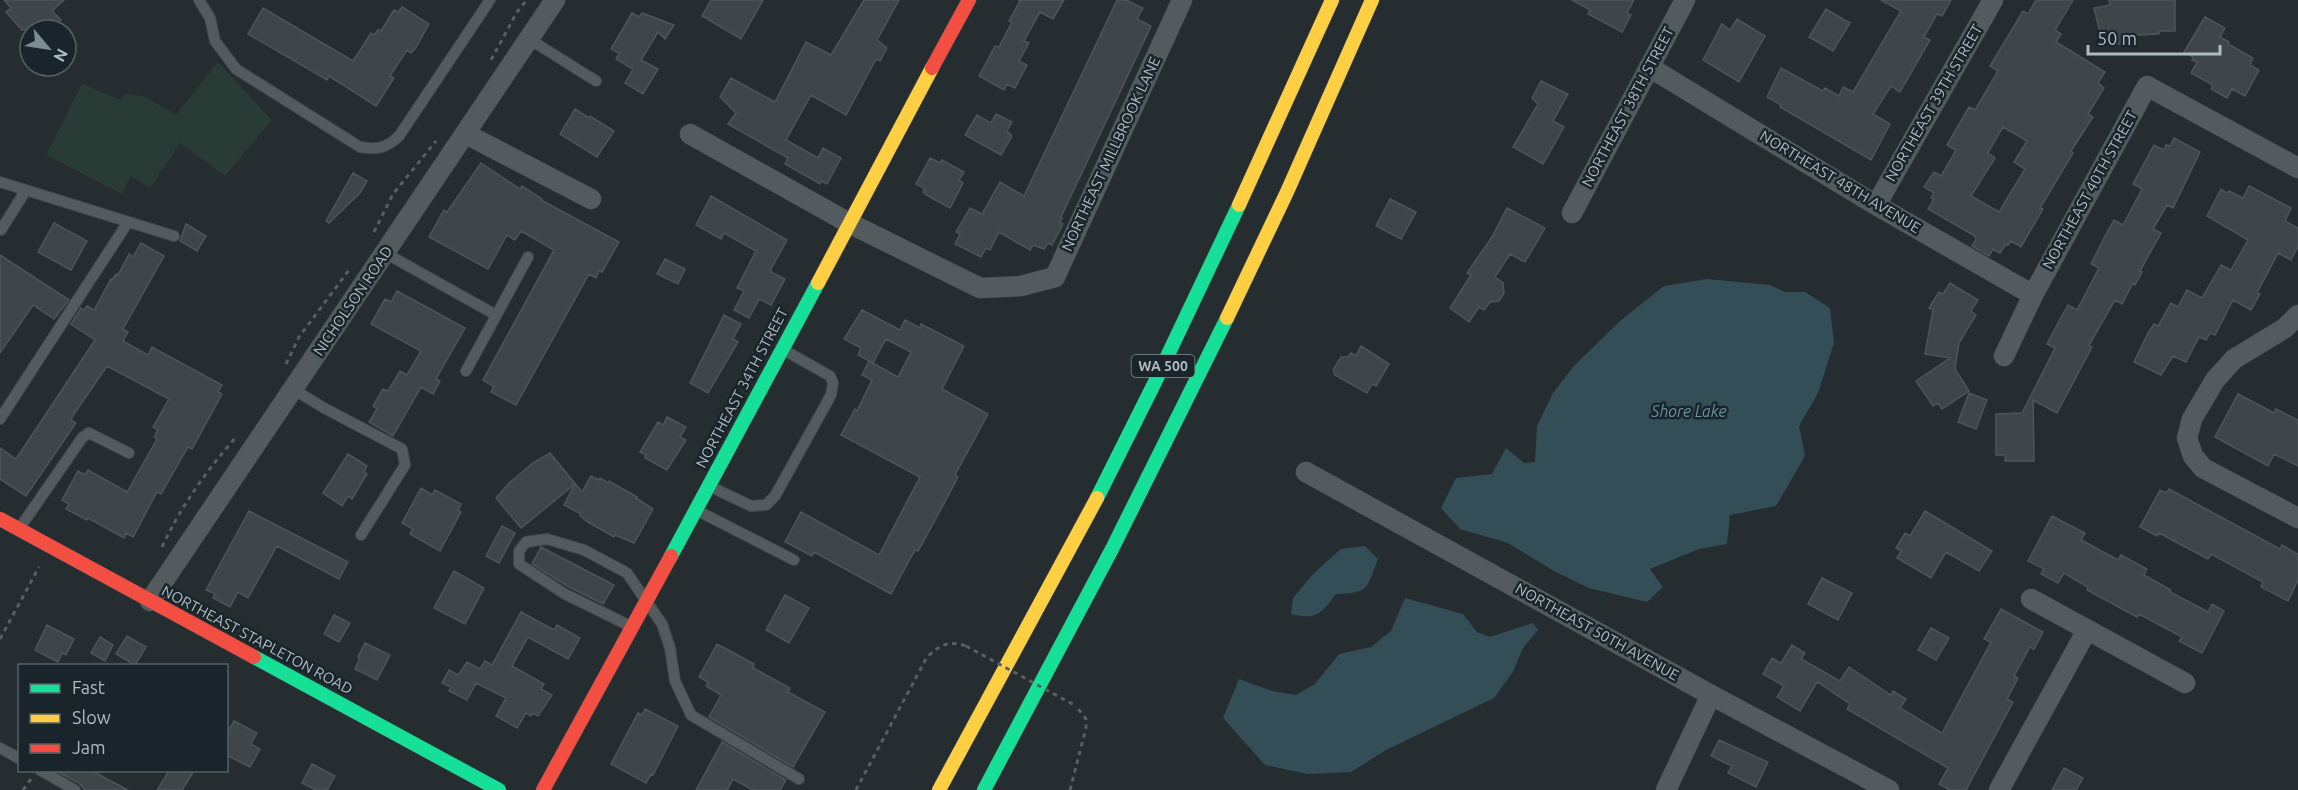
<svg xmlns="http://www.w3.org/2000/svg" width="2298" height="790" viewBox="0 0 2298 790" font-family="Ubuntu,sans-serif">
	<rect width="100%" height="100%" fill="#252d30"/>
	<!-- green -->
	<path fill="#283b35" d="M218,62L272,120L225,176L180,143L150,188L131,176L122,194L46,155L82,84L121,100L125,94L144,96L176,115Z"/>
	<!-- water -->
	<path fill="#334e57" d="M1707,279L1770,285L1785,292H1805L1830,308L1834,343L1818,393L1799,426L1805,456L1776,506L1730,515L1727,544L1699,549L1650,569L1663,587L1647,602L1589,588L1554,571L1508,543L1460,529L1441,508L1456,478L1492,474L1506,448L1524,463L1535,462L1537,426L1553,393L1573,367L1620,321L1664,286Z
		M1365,546L1378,559C1366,589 1370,593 1336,594C1321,614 1317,620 1291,614L1293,598L1315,572L1341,549Z
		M1405,598L1463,614L1477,632L1490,637L1533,623L1538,630L1523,648L1513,672L1494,698L1386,750L1351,772L1308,774L1265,765L1223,718L1239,679L1272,691L1296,695L1315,684L1339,654L1371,647L1391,631Z"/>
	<!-- building -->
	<path fill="#3f4649" stroke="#4c5558" stroke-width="1.5" fill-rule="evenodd" d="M4,0H64L52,11L61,20L49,30H22L6,12L11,8Z
		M711,0H763L741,39L702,16Z
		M864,0H899L877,40L887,48L880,61L876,59L846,115L811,95L786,140L818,158L823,148L841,158L827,184L821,181L820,184L785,164L788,158L728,124L736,113L720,97L731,78L775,102L806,42L831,55Z
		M1018,0H1064L1053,19L1040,12L1024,41L1029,43L1019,61L1027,65L1015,88L1007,84L1004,90L979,76L995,46L999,47L1012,22L1009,21L1020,1Z
		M1117,0H1126L1143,8L1137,19L1151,26L1061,217L1062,218L1060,222L1063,224L1052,245L1048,243L1044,249L1033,245L1030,250L999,232L990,250L986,248L981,257L955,244L960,234L956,232L970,208L982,214L1000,182L1024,196Z
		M1572,0H1634L1627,13L1631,15L1622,32L1588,14L1590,10Z
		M1881,0H1951L1942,16L1937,14L1924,37L1930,40L1900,92L1891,86L1873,114L1890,124L1871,160L1780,107L1781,105L1767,97L1781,68L1823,91L1825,88L1839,96L1843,87L1853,92L1901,11Z
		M2036,0H2073L2055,30L2061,34L2056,42L2105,72L2098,83L2104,88L2088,114L2093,117L2071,151L2073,153L2040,208L2043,209L2021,247L2011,241L2008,245L2006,244L2000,253L1993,249L1989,256L1972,246L1976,239L1975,236L1928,209L1934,199L1931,198L1934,193L1924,187L1934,172L1941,176L1956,150L1947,145L1969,107L1975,110L1998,71L1990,66L2023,11L2028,14ZM2003,127L2027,141L2014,162L2025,169L1999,212L1971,196L1995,158L1988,153Z
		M2109,0H2175V31H2159V34L2134,35L2135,40L2117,44L2115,33L2101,36L2094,8L2110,5Z
		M402,7L429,24L415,49L411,53L407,50L390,76L394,78L376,106L329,76L327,80L248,34L263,8L353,61L371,33L374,35L378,30L381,31L394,10L398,12Z
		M1826,9L1850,23L1833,51L1809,37Z
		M632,13L639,17L642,13L674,25L665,39L658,32L641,60L658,69L643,94L625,83L633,69L616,59L619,53L611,49Z
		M2205,17L2225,28L2220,37L2229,42L2228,44L2253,58L2250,65L2259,70L2245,96L2232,89L2227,98L2211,89L2213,85L2191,73L2197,62L2192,60L2193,57L2184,52Z
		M1737,19L1765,36L1739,82L1703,60L1722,24L1730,30Z
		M1541,81L1568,94L1553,121L1564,127L1543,164L1513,147L1538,104L1532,98Z
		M575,109L589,118L590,116L614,131L597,157L560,134Z
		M996,114L1012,122L1007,131L1012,136L1001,155L965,135L977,115L991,123Z
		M2174,138L2200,152L2173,208L2167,205L2153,229L2161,233L2140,271L2142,272L2135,285L2133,283L2122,304L2115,300L2089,345L2092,347L2057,413L2033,400L2034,461H2005V455H1996V414L2022,413L2055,348L2047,344L2059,321L2068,305L2077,310L2099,268L2091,264L2105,236L2114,220L2123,225L2142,189L2133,184L2154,145L2164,150L2166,145L2170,146Z
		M930,158L940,163L942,160L964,172L959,180L963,183L950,208L926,195L923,192L925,189L916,184Z
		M481,163L520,189L522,186L542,199L541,200L619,242L602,272L599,271L596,278L589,274L516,405L491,392L494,387L483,380L554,250L521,231L515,240L507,235L488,269L429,237L444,210L447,212Z
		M353,173L367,181L360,193L329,223L326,221Z
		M2249,186L2291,208L2285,221L2298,228V246L2291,260L2278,253L2257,293L2260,294L2251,310L2233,300L2215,335L2210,333L2206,340L2199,337L2186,362L2173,356L2161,375L2134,362L2148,333L2154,324L2158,326L2171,303L2178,307L2187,290L2202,298L2221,265L2231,270L2248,240L2207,216L2221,189L2227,193L2229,191L2243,198Z
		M711,196L787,240L771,269V272L785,279L771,305L759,299L749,318L734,310L744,291L737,288L756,251L724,233L721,239L696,225Z
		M1390,199L1416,212L1401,239L1376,226Z
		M1507,208L1545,228L1525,262L1510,254L1495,277L1503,283L1504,293L1499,301L1490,302L1484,310L1479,307L1469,322L1450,308L1471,275L1467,273L1492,237Z
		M54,223L87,241L71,270L38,252Z
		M186,224L206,236L197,251L180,241Z
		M141,243L164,256L123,329L128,332L123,341L148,355L152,347L222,385L218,392L222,394L192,449L188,447L161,494L157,492L133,537L126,533L124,538L88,518L87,520L66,509L69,504L62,500L78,471L85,475L88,470L127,492L157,439L154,437L158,430L153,427L169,399L107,366L72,417L71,420L76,423L26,496L0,479V448L16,459L95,340L71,324L81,308L84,310L87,306L94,310L111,279L112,280L116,274L118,275L129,254L133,257Z
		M0,255L69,300L54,319L33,305L0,353Z
		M665,259L685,269L678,284L657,274Z
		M1950,283L1978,300L1971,311L1976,315L1959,343L1955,369L1969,391L1942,409L1938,403L1933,406L1916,381L1950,358L1925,354L1933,310L1929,308L1939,292L1943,294Z
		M397,291L465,328L436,379L440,381L433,394L421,387L393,436L369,422L377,409L373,406L383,389L388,391L400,371L407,375L421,351L371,324L385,299L391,302Z
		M862,310L900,330L905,320L920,328L921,324L964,346L942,389L988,414L955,475L958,477L939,513L918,551L915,550L891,594L814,552L812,556L785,542L801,512L879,555L920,477L841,435L855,409L857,411L872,380L862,375L869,361L898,377L911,352L886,339L873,363L858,355L861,348L844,339Z
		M724,315L741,324L733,339L738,342L708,393L690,383Z
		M1361,346L1389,364L1376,386L1372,384L1367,393L1335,375L1333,370L1341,357H1348L1351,353L1356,356Z
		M1969,393L1987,400L1976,429L1958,422Z
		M2238,394L2274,413L2276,409L2298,420V466L2274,454L2268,466L2215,437Z
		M667,417L686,427L680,437L686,440L667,470L645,458L646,455L640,452L658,422L663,425Z
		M550,453L582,492L591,476L599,480L600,478L608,483L609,481L637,497L636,498L653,509L634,543L615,535L614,537L588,522L580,516L581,514L564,505L575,484L521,528L496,498L509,483L533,463Z
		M348,454L367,466L364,472L367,474L352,499L348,496L342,506L323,493Z
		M421,488L432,495L435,490L461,504L458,510L461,512L440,551L410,534L413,529L402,523Z
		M2169,489L2280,549L2282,545L2298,554V580L2288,601L2261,587L2263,582L2211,554L2208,559L2159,533L2157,536L2140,527L2160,490L2166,493Z
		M249,511L348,562L339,579L277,546L248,598L238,592L230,607L213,598L215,594L206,590Z
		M1925,511L1992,551L1979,571L1946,552L1931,578L1897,558L1901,551L1896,548L1905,533L1910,536Z
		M2052,516L2085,533L2081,540L2118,560L2121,555L2147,569L2144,575L2171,590L2170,592L2208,612L2212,604L2224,611L2202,653L2179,641L2182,637L2139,614L2137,617L2100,597L2087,590L2088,587L2064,573L2058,583L2041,574L2044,569L2028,561Z
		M502,526L515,533L499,563L486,556Z
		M541,547L614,585L603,604L569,587L532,564Z
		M454,571L484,588L465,624L434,608Z
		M1822,578L1852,593L1838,620L1808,604Z
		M785,595L809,608L789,643L766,630Z
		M2001,609L2043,632L2034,649L2030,647L2014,676L2018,678L2007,699L2013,702L1966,790H1950L1939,784L1948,768L1847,709L1850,704L1817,682L1800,711L1777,697L1784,686L1763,674L1772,658L1781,663L1792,645L1805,653L1801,659L1840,681L1849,667L1891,695L1893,691L1906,699L1900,708L1942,733L1991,642L1984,639Z
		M521,612L554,630L557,625L580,638L568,659L528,637L512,666L544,684L541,689L552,695L538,716L533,713L531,716L526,713L517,728L496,716L506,698L476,683L467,700L449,691L451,687L442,683L449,670L458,675L467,662L480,669L485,661L492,665Z
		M334,615L350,623L339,642L324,634Z
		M47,625L74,639L66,655L62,653L58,662L35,650Z
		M1931,628L1949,638L1936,660L1918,650Z
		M127,636L146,647L135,665L116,654Z
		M100,637L113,645L105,661L91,653Z
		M365,643L390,655L377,680L355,669L360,658L358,657Z
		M717,644L754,664L753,668L790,688L788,692L825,712L793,767L709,717L721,695L706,686L708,682L699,677Z
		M645,709L678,726L653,775L651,774L646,783L611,764L638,713L642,715Z
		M234,721L257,733L251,744L260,749L250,767L226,755V735Z
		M1719,740L1768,762L1756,787L1728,773L1732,766L1711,756Z
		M722,742L786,780L780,790H753L733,779L727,790H696Z
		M312,764L335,776L327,790H316L302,783Z
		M2064,768L2083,778L2076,790H2052Z
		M56,771H92L128,790H85L79,783Z
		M169,771H194L182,790H157Z"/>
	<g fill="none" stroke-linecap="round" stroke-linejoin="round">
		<defs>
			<path id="lane" d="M199,0L210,18L215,41L236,69L360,147C377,150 387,148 399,136L490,0
				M529,39L596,81
				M0,182L174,236
				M1,230L26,190
				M385,253L496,315
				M466,371L528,257
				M293,389L324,408L402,449L405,465L361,535
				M0,419L128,222
				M709,486L751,506L766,505L775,496L831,395L833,383L830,376L782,349
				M696,510L794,560
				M19,529L82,438L89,433L129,453
				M632,627L565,594L519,564V551L526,542L547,539L584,550L627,573L662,624L670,648L675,681L691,715L799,779
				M0,748L20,759
				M40,770L75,790"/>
			<path id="street" d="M1649,67L1876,205L2033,295
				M466,134L591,199
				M690,134L849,223L980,288L1021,286L1055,277L1182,0
				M1876,205L1993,0
				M1572,213L1685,0
				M2298,315L2285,328L2234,359L2215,380L2192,419L2187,438L2193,456L2203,468L2298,518
				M2004,356L2033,295L2147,86L2298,168
				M1306,472L1711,695L1889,790
				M2031,599L2185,683
				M150,601L555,0
				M1666,790L1711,695
				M1999,790L2087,630"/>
			<path id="fast" d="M1097,498L1155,382L1239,205
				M671,556L818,283
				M254,657L499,790
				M984,790L1112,549L1227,318"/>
			<path id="slow" d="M1239,205L1332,0
				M818,283L932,68
				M1227,318L1287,192L1372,0
				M939,790L1097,498"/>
			<path id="jam" d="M932,68L969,0
				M0,519L254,657
				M543,790L671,556"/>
		</defs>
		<!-- lane casing -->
		<use href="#lane" stroke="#42484b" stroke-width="12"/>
		<!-- street casing -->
		<use href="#street" stroke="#42484b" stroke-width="21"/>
		<!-- fast casing -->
		<use href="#fast" stroke="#42484b" stroke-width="15"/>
		<!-- slow casing -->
		<use href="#slow" stroke="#42484b" stroke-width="15"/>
		<!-- jam casing -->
		<use href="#jam" stroke="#42484b" stroke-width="15"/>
		<!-- path -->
		<path stroke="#596063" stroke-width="3" stroke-dasharray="4.5 4.5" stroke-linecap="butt" d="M491,60L517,12L527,0
			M374,232L393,194L436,141
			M286,364L299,337L349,270
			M162,547C181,506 207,470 237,436
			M0,639L39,567
			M23,790L31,779
			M856,790L927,657C940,645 948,640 966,646
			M1070,790L1086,728V719L1076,706"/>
		<!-- lane -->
		<use href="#lane" stroke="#545b5e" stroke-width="10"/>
		<!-- street -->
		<use href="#street" stroke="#545b5e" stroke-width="20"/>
		<!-- fast -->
		<use href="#fast" stroke="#16e098" stroke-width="14"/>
		<!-- slow -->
		<use href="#slow" stroke="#ffcf43" stroke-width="14"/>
		<!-- jam -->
		<use href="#jam" stroke="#f24e42" stroke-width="14"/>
		<!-- path-bridge -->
		<path stroke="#596063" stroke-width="3" stroke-dasharray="4.5 4.5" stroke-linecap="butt" d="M966,646L1076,706"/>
	</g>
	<g text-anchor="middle" stroke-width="5" stroke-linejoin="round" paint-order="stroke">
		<!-- shield labels -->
		<rect fill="#19252a" stroke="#818f94" stroke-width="1.5" x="1131.5" y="355" width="63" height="22" rx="4.5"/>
		<g font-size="14" font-weight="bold" fill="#adbcc2">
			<text x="1163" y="371">WA 500</text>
		</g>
		<!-- street labels -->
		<g font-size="15" fill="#adbcc2" stroke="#19252a">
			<text transform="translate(1934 103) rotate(-60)" y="5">NORTHEAST 39TH STREET</text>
			<text transform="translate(1628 107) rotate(-62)" y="5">NORTHEAST 38TH STREET</text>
			<text transform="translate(1111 154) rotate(-65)" y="5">NORTHEAST MILLBROOK LANE</text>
			<text transform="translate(1840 182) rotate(31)" y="5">NORTHEAST 48TH AVENUE</text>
			<text transform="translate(2090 190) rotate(-61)" y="5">NORTHEAST 40TH STREET</text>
			<text transform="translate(353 301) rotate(-56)" y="5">NICHOLSON ROAD</text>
			<text transform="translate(742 388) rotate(-62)" y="5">NORTHEAST 34TH STREET</text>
			<text transform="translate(1597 632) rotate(29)" y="5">NORTHEAST 50TH AVENUE</text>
			<text transform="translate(257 640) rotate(28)" y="5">NORTHEAST STAPLETON ROAD</text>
		</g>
		<!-- water labels -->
		<g font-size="16" font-style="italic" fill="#6791a0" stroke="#19252a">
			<text x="1689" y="417">Shore Lake</text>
		</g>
	</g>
	<!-- legend -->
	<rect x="18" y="664" width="210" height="108" fill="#19252a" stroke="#546167" stroke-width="1.5"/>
	<rect x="30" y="684" width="30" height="9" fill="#16e098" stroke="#546167" stroke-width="1.5"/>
	<text x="72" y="694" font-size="18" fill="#adbcc2">Fast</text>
	<rect x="30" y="714" width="30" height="9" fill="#ffcf43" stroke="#546167" stroke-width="1.5"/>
	<text x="72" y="724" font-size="18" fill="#adbcc2">Slow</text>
	<rect x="30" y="744" width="30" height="9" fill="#f24e42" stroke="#546167" stroke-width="1.5"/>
	<text x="72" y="754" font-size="18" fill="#adbcc2">Jam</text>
	<!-- north arrow -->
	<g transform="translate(48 48) rotate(119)"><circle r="28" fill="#19252a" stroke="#546167" stroke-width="1.5"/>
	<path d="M0-4.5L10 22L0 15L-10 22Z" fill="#7d8a8f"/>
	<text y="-9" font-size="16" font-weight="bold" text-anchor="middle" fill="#adbcc2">N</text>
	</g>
	<!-- scale -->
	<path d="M2088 45v9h132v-9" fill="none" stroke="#adbcc2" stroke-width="3"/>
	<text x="2097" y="45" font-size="18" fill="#adbcc2" stroke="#19252a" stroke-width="4.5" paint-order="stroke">50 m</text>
</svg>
